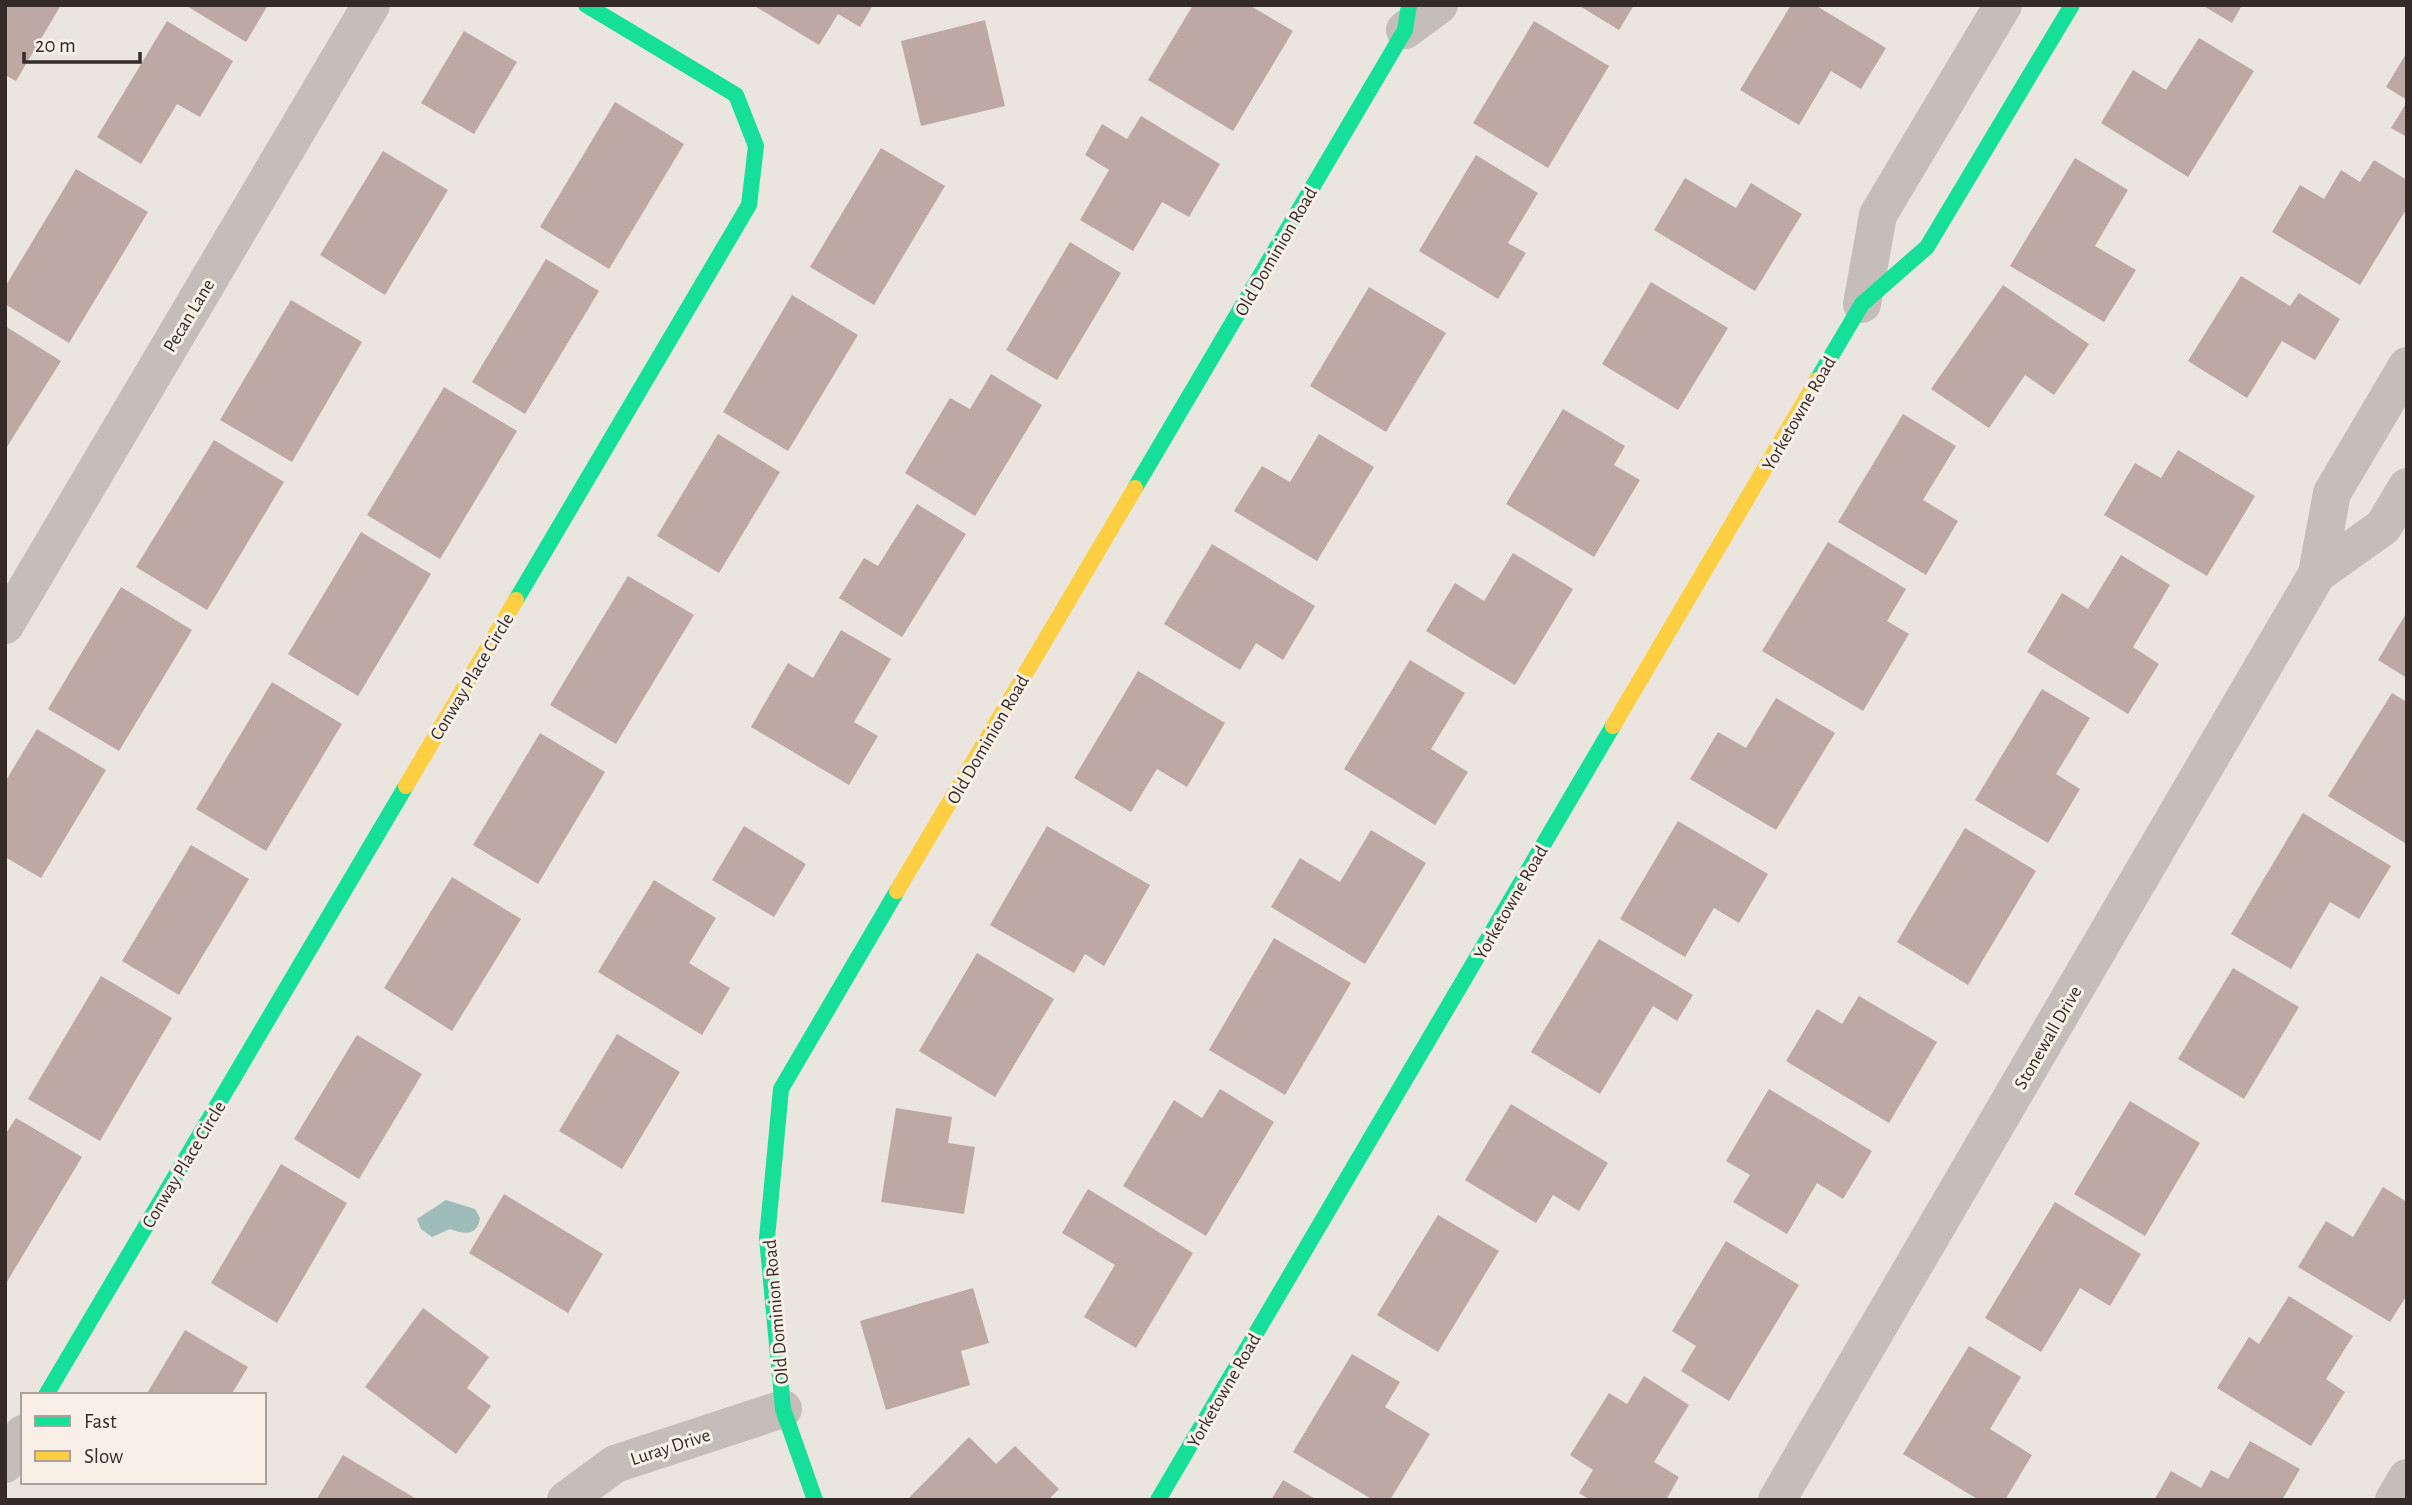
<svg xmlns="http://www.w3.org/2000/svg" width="2412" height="1505" viewBox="0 0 2412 1505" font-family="'Alegreya Sans',sans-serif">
	<rect width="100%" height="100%" fill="#ebe5e0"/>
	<!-- water -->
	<path fill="#9dbcba" d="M446,1200L475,1209L480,1218C477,1237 464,1234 450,1229L432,1237L421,1229L417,1219Z"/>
	<!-- building -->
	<path fill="#bda8a3" d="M5,5H61L16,81L5,75Z
		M185,5H268L246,42Z
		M753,5H873L860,27L838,14L819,45Z
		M1193,5H1249L1293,31L1233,131L1148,80Z
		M1578,5H1634L1619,30Z
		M1791,5H1815L1886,48L1861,89L1831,71L1799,125L1740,90Z
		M2202,5H2242L2232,23Z
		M985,20L1005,106L921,126L901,41Z
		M167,21L233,61L200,117L177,104L141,164L97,137Z
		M1534,21L1609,66L1548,168L1473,123Z
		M464,31L517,62L474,134L421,103Z
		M2199,38L2254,71L2188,177L2101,123L2133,70L2166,90Z
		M2407,52V100L2386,87Z
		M615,102L684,144L609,269L540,227Z
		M2407,102V137L2391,128Z
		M1141,116L1220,164L1189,217L1162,202L1133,251L1080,220L1109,170L1085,155L1102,124L1127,139Z
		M881,148L945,186L874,305L810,267Z
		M383,151L448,190L385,295L320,255Z
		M1476,155L1538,193L1508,243L1526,253L1498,299L1419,251Z
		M2075,158L2128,190L2095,246L2136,270L2104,322L2010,266Z
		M2374,160L2407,180V208L2360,285L2272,232L2300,185L2324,199L2341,170L2360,182Z
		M76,169L148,212L69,343L5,304V287Z
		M1685,178L1736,208L1751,183L1802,214L1755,291L1654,230Z
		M1070,242L1121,273L1057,380L1006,350Z
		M546,259L599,291L525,414L472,382Z
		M2241,276L2290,306L2299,293L2340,319L2315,360L2282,341L2247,398L2188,361Z
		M1651,282L1728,328L1678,410L1602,364Z
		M2003,285L2089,344L2054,395L2025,375L1989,428L1931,389Z
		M1369,287L1446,333L1386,432L1310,386Z
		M792,295L858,335L788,451L723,412Z
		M291,300L362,342L292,462L220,420Z
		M5,326L61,361L5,450Z
		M991,374L1042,405L975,516L905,473L950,398L970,409Z
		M444,387L517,431L440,559L367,515Z
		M1563,409L1625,446L1614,465L1640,480L1594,557L1506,504Z
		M1903,414L1956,446L1923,500L1958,521L1926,575L1838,522Z
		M718,434L780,472L719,573L657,536Z
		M1319,434L1374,467L1317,561L1234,511L1262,466L1290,482Z
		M214,440L284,482L207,610L136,567Z
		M2178,450L2255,496L2207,576L2104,515L2135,463L2161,478Z
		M917,504L966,534L902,637L839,598L864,558L878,566Z
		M361,532L431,574L358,696L288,654Z
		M1828,542L1906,589L1887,621L1909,634L1863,711L1762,651Z
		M1212,544L1315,606L1283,660L1256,643L1240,670L1164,624Z
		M1513,553L1573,589L1515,685L1426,631L1455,583L1484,601Z
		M2121,555L2170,585L2133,647L2159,664L2128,714L2027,652L2062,593L2088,609Z
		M628,576L694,615L616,744L550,705Z
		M121,587L192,630L119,751L48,709Z
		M2407,612V678L2378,660Z
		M841,630L891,659L854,722L878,736L849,785L751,727L788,663L813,678Z
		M1410,660L1465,693L1431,749L1468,772L1435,825L1344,769Z
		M1138,671L1225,723L1187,787L1157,769L1131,812L1074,778Z
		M272,682L342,724L266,851L196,809Z
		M2042,689L2090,718L2056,774L2080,789L2048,843L1975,800Z
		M2392,693L2407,702V840L2405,843L2328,796Z
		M1776,698L1835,733L1776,830L1690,779L1718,732L1746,748Z
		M37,729L106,770L41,878L5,857V782Z
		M540,733L605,772L538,884L473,845Z
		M2303,813L2391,866L2359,919L2330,902L2291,969L2231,934Z
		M1678,821L1768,874L1739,923L1714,908L1685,957L1620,919Z
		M744,826L806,864L774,917L712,880Z
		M1047,826L1150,885L1104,966L1085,954L1074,973L990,925Z
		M1965,828L2036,871L1968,985L1897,942Z
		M1371,830L1426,863L1365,964L1271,907L1300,858L1340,882Z
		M191,845L249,879L179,995L122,961Z
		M452,877L521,919L452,1031L384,988Z
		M654,880L716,918L689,963L730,988L702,1035L598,972Z
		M1274,938L1351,983L1285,1095L1209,1050Z
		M1599,939L1693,995L1677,1021L1653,1006L1600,1094L1531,1052Z
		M977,953L1054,999L995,1097L919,1051Z
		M2233,968L2299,1007L2244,1099L2178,1059Z
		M101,976L172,1018L100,1141L28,1099Z
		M1859,996L1937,1042L1889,1123L1786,1061L1817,1009L1842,1024Z
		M617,1034L680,1072L622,1169L559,1131Z
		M357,1035L422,1074L359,1179L294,1139Z
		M1220,1089L1274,1122L1206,1236L1123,1186L1174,1100L1202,1118Z
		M1769,1089L1872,1151L1843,1199L1817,1183L1787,1234L1733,1202L1750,1175L1726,1161Z
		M2130,1101L2200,1143L2145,1236L2074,1194Z
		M1511,1104L1608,1163L1579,1211L1553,1195L1536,1223L1465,1180Z
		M896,1108L952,1117L948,1143L975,1147L964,1214L881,1202Z
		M16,1118L82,1157L5,1285V1135Z
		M281,1164L347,1203L277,1323L211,1283Z
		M2383,1187L2407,1202V1295L2390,1322L2298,1267L2326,1221L2353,1237Z
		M1088,1189L1193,1253L1136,1348L1084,1317L1115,1265L1062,1233Z
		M504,1194L603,1254L568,1313L469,1253Z
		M2055,1202L2141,1254L2110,1306L2080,1288L2041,1352L1985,1318Z
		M1438,1215L1499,1251L1438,1352L1377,1315Z
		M1726,1241L1799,1285L1729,1401L1681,1371L1696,1346L1672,1331Z
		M973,1288L989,1343L961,1351L970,1385L886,1410L860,1321Z
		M2289,1296L2353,1336L2326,1379L2345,1392L2311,1446L2217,1388L2249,1337L2259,1344Z
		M423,1308L489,1357L467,1388L491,1406L456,1454L365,1387Z
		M185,1330L248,1367L231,1395H146Z
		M1969,1346L2021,1377L1990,1429L2032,1455L2005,1500H1979L1903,1454Z
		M1352,1354L1400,1382L1385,1407L1430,1434L1390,1500H1373L1293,1452Z
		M1644,1376L1689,1405L1654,1462L1679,1477L1666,1500H1590L1579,1493L1593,1470L1570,1455L1609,1393L1627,1404Z
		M969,1437L996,1464L1015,1446L1059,1489L1048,1500H907Z
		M2250,1441L2300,1469L2282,1500H2154L2171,1471L2201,1488L2211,1470L2228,1479Z
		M343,1455L418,1500H316Z
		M1283,1480L1317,1500H1271Z"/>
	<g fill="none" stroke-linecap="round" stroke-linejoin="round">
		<!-- street -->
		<path stroke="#c4bdb9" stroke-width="38" d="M1405,30L1439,5
			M1862,304L1878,215L2003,5
			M2317,574L2383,527L2407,487
			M5,625L371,5
			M5,1464L23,1434
			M566,1500L615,1464L783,1409
			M1777,1500L2317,574L2332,493L2407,366
			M2394,1500L2407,1478"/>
		<!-- fast -->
		<path stroke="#16e098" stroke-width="16" d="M1817,380L1862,304L1927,247L2072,5
			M1135,488L1405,30L1409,5
			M516,600L749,205L756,146L736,95L586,5
			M46,1395L406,786
			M815,1500L783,1409L767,1238L781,1089L897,891
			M1158,1500L1613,726"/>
		<!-- slow -->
		<path stroke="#ffcf43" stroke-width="16" d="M1613,726L1817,380
			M406,786L516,600
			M897,891L1135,488"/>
	</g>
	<g text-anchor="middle" stroke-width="6" stroke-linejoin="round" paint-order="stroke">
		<!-- street labels -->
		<g font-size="19" fill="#342b28" stroke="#f8efe7">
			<text transform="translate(1275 251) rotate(-60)" y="7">Old Dominion Road</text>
			<text transform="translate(188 315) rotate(-59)" y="7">Pecan Lane</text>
			<text transform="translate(1798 413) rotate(-60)" y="7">Yorketowne Road</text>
			<text transform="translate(471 676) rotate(-59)" y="7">Conway Place Circle</text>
			<text transform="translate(987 739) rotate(-60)" y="7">Old Dominion Road</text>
			<text transform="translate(1510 902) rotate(-60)" y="7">Yorketowne Road</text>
			<text transform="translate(2047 1037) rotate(-60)" y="7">Stonewall Drive</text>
			<text transform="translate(183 1164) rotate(-59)" y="7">Conway Place Circle</text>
			<text transform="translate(775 1312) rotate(-95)" y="7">Old Dominion Road</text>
			<text transform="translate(1223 1390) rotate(-60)" y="7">Yorketowne Road</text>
			<text transform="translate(670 1446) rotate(-18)" y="7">Luray Drive</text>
		</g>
	</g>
	<!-- border -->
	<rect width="2412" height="1505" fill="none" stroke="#342b28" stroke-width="14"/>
	<!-- legend -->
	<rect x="21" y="1393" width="245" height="91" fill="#f8efe7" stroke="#aaa19b" stroke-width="2"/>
	<rect x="35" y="1416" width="35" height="10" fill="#16e098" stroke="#aaa19b" stroke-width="2"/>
	<text x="84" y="1428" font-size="21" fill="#342b28">Fast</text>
	<rect x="35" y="1451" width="35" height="10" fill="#ffcf43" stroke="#aaa19b" stroke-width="2"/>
	<text x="84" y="1463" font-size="21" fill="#342b28">Slow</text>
	<!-- scale -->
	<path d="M24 52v10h116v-10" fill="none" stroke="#342b28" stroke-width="3.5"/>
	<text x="35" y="52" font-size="21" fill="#342b28" stroke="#f8efe7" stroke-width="5" paint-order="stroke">20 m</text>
</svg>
